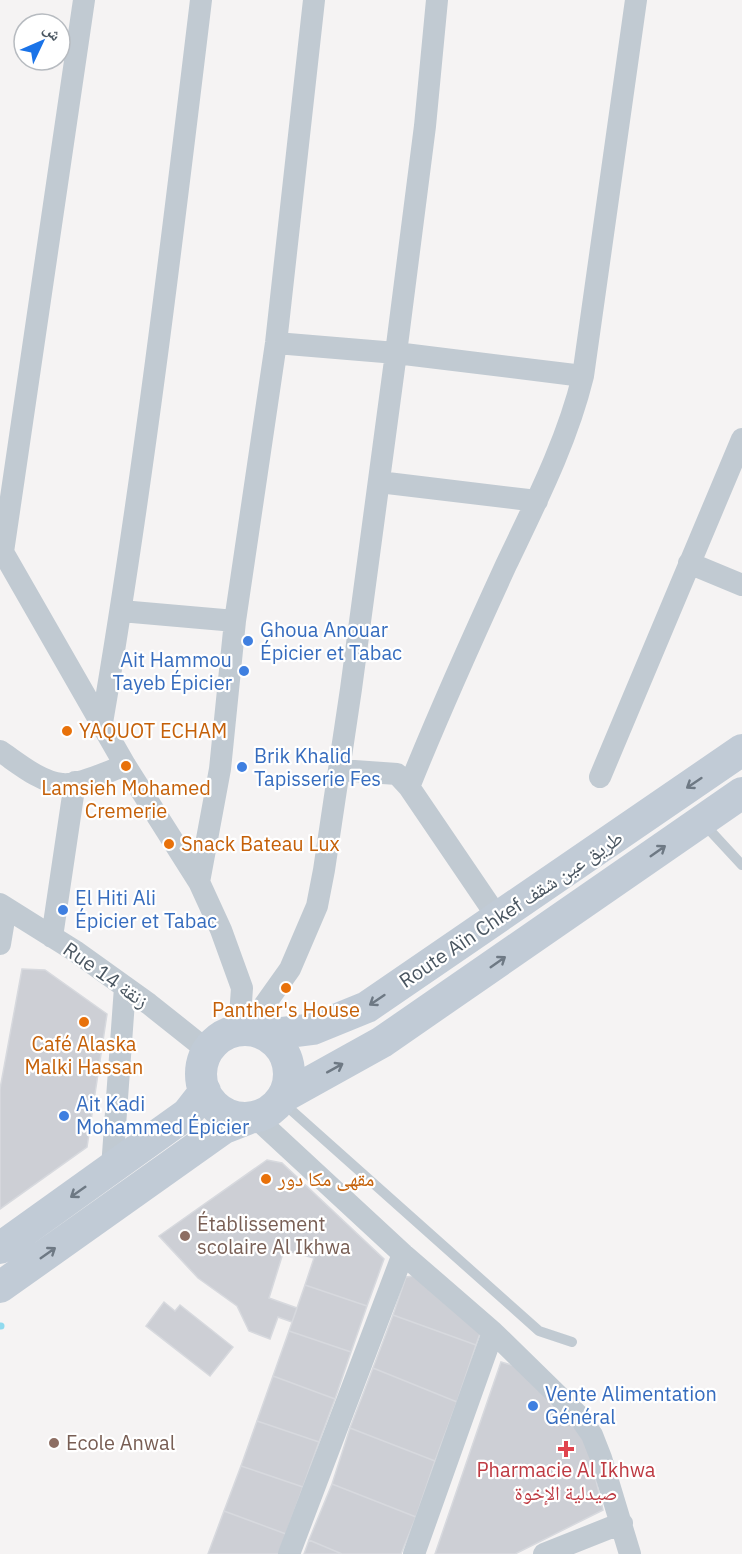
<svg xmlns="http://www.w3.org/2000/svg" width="742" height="1554" viewBox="0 0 742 1554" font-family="'IBM Plex Sans','Noto Naskh Arabic',sans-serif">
	<rect width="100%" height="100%" fill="#f5f3f3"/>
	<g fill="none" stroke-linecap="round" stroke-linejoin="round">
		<!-- stream -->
		<path stroke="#90daee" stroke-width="7" d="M0,1326H1"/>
	</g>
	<!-- building -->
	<path fill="#cdcfd5" stroke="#d7d9de" stroke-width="1.5" d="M22,969L45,970L107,1014L87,1147L0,1209V1089Z
		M267,1160L282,1163L384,1259L367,1306L305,1285L314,1258L284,1250L269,1298L297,1308L292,1322L278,1317L270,1339L249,1331L237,1306L198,1278L159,1236Z
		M422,1275L482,1328L476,1345L393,1315L406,1277Z
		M305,1285L367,1306L351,1352L289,1331Z
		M164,1302L175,1311L180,1305L233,1347L210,1376L146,1326Z
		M393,1315L476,1345L457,1402L373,1368Z
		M289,1331L351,1352L335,1399L273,1376Z
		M501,1362L518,1367L547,1386L551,1405L566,1409L563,1417L576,1420L586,1437L603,1510L515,1554H435Z
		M373,1368L457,1402L435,1461L350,1428Z
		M273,1376L335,1399L319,1442L257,1421Z
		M257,1421L319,1442L303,1487L241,1466Z
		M350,1428L435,1461L416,1517L332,1484Z
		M241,1466L303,1487L286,1534L224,1511Z
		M332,1484L416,1517L401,1554H342L309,1540Z
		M224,1511L286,1534L279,1554H208Z
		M309,1540L342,1554H304Z"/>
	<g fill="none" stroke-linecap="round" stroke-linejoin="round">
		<!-- lane -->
		<path stroke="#c1cad2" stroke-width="10" d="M704,824L742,865
			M281,1101L539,1331L572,1342"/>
		<!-- street -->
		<path stroke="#c1cad2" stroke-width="22" d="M276,343L396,353L583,376
			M379,482L537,501
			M0,547L125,765L199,882L221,930L242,988L239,1031
			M3,552L84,0
			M689,563L742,585
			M121,611L235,621
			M102,723C143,483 172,241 201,0
			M0,751C18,763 40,782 62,784C78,786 110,771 125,765
			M340,770L397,774L409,787L498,918
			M600,777L742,439
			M409,787C439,712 472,639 506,565C535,504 567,442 583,376L636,0
			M199,882L220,769L235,621L276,343L314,0
			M0,904L75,951L149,1004L208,1051
			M52,937L75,782
			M0,944L6,908
			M246,1031L290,969L317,906L324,870L351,689L396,353L425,126L437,0
			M255,1117L403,1254L493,1332L578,1415L592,1435L601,1458L630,1554
			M112,1168L125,987
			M289,1554L403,1254
			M414,1554L493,1332
			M544,1554L622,1523"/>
		<!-- secondary -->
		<path stroke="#c1cbd6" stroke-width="32" d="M201 1074a44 44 0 1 1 88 0a44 44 0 1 1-88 0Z
			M266,1035L313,1029L367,1007L742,750
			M283,1097L382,1042L742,793
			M0,1248L187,1114L205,1091
			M0,1287L224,1128L247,1119"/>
	</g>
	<!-- one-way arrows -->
	<defs><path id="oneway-shaft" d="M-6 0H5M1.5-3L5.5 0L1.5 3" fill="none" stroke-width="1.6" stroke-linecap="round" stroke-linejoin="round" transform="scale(1.5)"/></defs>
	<g stroke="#6e7984">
		<use href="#oneway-shaft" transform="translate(694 783) rotate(146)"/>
		<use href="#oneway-shaft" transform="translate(658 851) rotate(-35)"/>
		<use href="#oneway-shaft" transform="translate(498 962) rotate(-35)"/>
		<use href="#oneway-shaft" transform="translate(377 1000) rotate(146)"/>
		<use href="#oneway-shaft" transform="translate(335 1068) rotate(-29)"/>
		<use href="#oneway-shaft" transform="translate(78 1192) rotate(145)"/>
		<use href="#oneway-shaft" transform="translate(48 1253) rotate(-35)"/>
	</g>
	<!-- markers -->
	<g fill="#3f7fe0" stroke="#fff" stroke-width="2">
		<circle cx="248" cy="641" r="6"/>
		<circle cx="244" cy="671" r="6"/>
		<circle cx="242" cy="767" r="6"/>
		<circle cx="63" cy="910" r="6"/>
		<circle cx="64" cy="1116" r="6"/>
		<circle cx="533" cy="1406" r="6"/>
	</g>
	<g fill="#e8710a" stroke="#fff" stroke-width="2">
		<circle cx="67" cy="731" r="6"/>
		<circle cx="126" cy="766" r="6"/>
		<circle cx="169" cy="844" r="6"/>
		<circle cx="286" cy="988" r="6"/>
		<circle cx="84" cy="1022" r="6"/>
		<circle cx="266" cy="1179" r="6"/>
	</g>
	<g fill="#8d6e63" stroke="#fff" stroke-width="2">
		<circle cx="185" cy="1236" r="6"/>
		<circle cx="54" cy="1443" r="6"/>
	</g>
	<path fill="#e0444e" stroke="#fff" stroke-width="2" d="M563 1440h6v6h6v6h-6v6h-6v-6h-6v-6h6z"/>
	<g text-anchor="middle" stroke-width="4.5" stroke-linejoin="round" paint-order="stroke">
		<!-- shop labels -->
		<g font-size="20" fill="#366cbe" stroke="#fff" text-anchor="start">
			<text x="260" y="637">Ghoua Anouar<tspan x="260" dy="23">Épicier et Tabac</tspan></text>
			<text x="232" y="667" text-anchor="end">Ait Hammou<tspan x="232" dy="23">Tayeb Épicier</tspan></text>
			<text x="254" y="763">Brik Khalid<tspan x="254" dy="23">Tapisserie Fes</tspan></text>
			<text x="75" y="905">El Hiti Ali<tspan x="75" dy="23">Épicier et Tabac</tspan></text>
			<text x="76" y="1111">Ait Kadi<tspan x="76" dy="23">Mohammed Épicier</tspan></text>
			<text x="545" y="1401">Vente Alimentation<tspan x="545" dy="23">Général</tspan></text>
		</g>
		<!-- food labels -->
		<g font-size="20" fill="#c56008" stroke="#fff" text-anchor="start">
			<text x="79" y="738">YAQUOT ECHAM</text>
			<text x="126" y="795" text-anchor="middle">Lamsieh Mohamed<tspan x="126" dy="23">Cremerie</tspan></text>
			<text x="181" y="851">Snack Bateau Lux</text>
			<text x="286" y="1017" text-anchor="middle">Panther's House</text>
			<text x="84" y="1051" text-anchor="middle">Café Alaska<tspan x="84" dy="23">Malki Hassan</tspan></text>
			<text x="278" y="1186">مقهى مكا دور</text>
		</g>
		<!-- street labels -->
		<g font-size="20" fill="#4a5661" stroke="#fff">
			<text transform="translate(511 909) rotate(-34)" y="7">Route Aïn Chkef طريق عين شقف</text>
			<text transform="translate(106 975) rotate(35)" y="7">Rue 14 زنقة</text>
		</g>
		<!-- education labels -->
		<g font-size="20" fill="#785e54" stroke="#fff" text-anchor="start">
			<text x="197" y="1231">Établissement<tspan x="197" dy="23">scolaire Al Ikhwa</tspan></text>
			<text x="66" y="1450">Ecole Anwal</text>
		</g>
		<!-- health labels -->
		<g font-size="20" fill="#be3a42" stroke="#fff">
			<text x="566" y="1477">Pharmacie Al Ikhwa<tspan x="566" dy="23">صيدلية الإخوة</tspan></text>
		</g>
	</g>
	<!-- north arrow -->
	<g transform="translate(42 42) rotate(46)"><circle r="28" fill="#ffffff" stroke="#b7bbc0" stroke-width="1.5"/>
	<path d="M0-4.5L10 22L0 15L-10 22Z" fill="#1a73e8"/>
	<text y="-9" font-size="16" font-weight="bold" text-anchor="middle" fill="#4a5661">ش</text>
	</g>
</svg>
